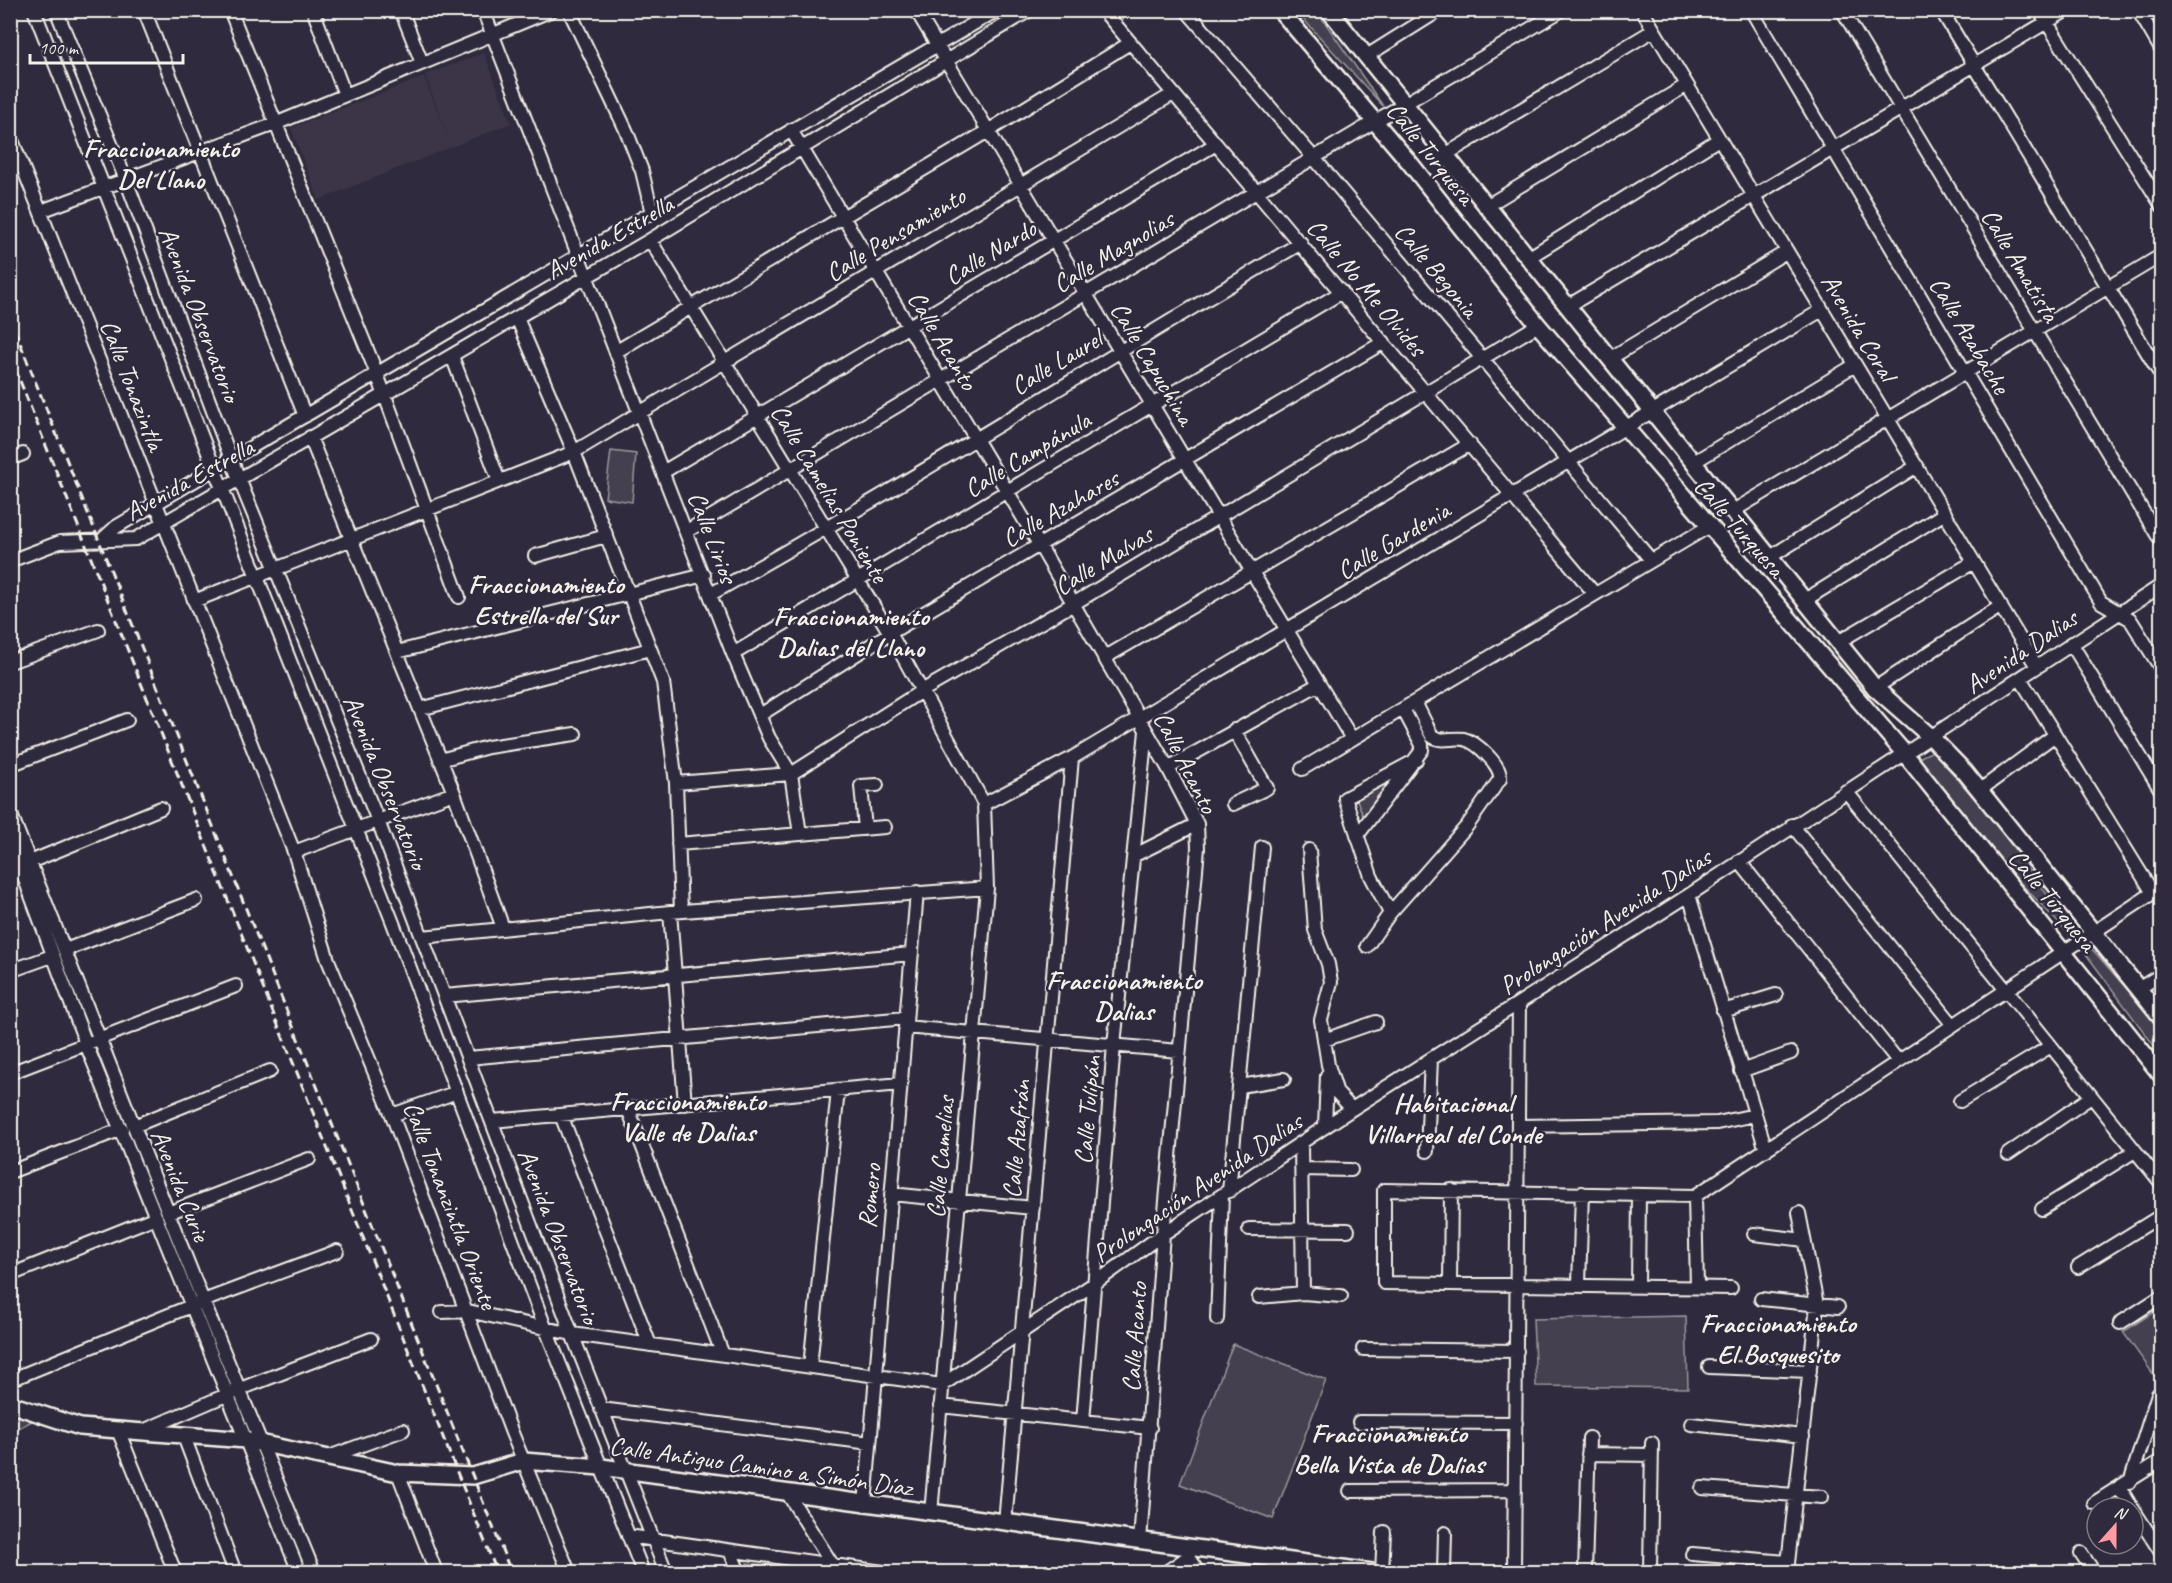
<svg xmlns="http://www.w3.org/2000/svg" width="2172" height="1583" viewBox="0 0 2172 1583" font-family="Caveat,sans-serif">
	<rect width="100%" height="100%" fill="#2f2a3d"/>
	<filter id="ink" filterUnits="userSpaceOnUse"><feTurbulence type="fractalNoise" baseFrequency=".0167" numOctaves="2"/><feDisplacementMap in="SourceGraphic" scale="12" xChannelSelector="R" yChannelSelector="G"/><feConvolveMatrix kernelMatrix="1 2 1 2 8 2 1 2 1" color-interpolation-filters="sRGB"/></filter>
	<g filter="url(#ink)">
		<!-- built -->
		<path fill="#3b3647" d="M484,53L511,123L319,200L291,128L424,77L451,144L425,75Z"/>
		<!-- green -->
		<path fill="#454050" stroke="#9c989c" stroke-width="1.5" d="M1296,11H1317L1383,106Z
			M611,451L636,454L632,502L605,498Z
			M1933,751L2027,858V868L2074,930L2070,935L2011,873L1914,760Z
			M1394,777L1364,819L1356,797Z
			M2092,949L2161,1028V1055L2086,954Z
			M2161,1307V1385L2123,1332Z
			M1686,1316L1688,1388L1536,1386L1533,1319Z
			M1233,1344L1326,1380L1273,1519L1180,1484Z
			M10,1414H11L34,1420L11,1432Z
			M747,1563L820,1572H751Z"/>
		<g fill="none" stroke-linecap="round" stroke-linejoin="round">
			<defs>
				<path id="minor" d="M34,10L393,923L545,1327L643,1572
					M56,10L126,180L231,459L378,821L572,1334L666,1572
					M144,10L305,416
					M230,10L377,374L459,597
					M313,10L345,95
					M401,10L422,63
					M483,10L733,654L769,738L791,774L800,834
					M569,10L626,130L642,171L652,213
					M916,10L1352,739
					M1103,10L1595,594
					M1186,10L1314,158L1651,560
					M1642,10L2037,667
					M1751,10L2101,602L2130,619L2162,670
					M1842,10L2162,543
					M1941,10L2162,377
					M2039,10L2162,206
					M2138,10L2162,51
					M1365,57L1440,10
					M791,130L1040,546L1168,768L1197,824L1198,848L1163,1234L1140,1541
					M10,135L294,852L328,960L392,1115L512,1433L569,1572
					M1445,155L1654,30
					M1485,207L1687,85
					M41,211L275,124L552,10
					M650,240L890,633L984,804L987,888L931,1513
					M1528,258L1719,139
					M1568,306L2067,10
					M517,318L574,452L663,682L676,783L681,911
					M617,351L988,131L1130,43
					M452,356L499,481
					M1609,359L1786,252
					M310,437L454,793L503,928
					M10,459L23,454
					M1694,462L1855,365
					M663,472L1216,144
					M1733,511L2162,255
					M687,531L1562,10
					M104,538L116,527L231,459L997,10
					M535,556L606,536
					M1770,557L1917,466
					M10,561L60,542L136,539L650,240L1030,10
					M711,594C911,482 1104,359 1301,243
					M1805,600L1945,513
					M194,601L574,452L1173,94
					M1838,642L1974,562
					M2071,643L2162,792
					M397,652L704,575
					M733,654L1342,292
					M1104,658L1470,444
					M10,662L98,630
					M2020,678L2153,893
					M1875,688L2001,606
					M420,709L650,649
					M760,715L890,633L1384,342
					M440,760L488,747L575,734
					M10,765L127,720
					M1168,768L1319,684
					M1302,769L1708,527
					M676,783L791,774L920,692L1073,604L1538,325
					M1980,790L2055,735
					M1846,791L2162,1184
					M984,804L1072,758L1822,310
					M1233,804L1267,788L1234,730
					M10,812L203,1301L314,1572
					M1792,825L1953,1025
					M865,829L861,786L877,785
					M1357,836L1422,750V745L1403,709
					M10,839L86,1044L299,1572
					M678,844L885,827
					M1309,850L1315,930L1328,964L1331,982L1321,1020L1328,1065L1337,1093L1352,1109
					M294,852L454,793
					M1135,855L1197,824
					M1739,861L1898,1061
					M30,862L161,808
					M1689,895L1766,1150
					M670,912L685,1104
					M1390,913L1371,876L1345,798L1416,760
					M422,937L670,912L987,888
					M1367,946L1390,913L1467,826L1500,779C1502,766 1477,742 1464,739C1452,737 1442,743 1432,736L1415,702
					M65,950L196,900
					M10,971L52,956
					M2138,989L2162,974
					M444,996L912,954
					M1723,1011L1776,995
					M905,1027L1179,1051
					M1324,1040L1376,1022
					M468,1058L906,1018
					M1741,1071L1791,1053
					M10,1073L236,986
					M1240,1086L1284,1079
					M1960,1101L2051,1046
					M628,1109L723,1355
					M392,1115L457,1092
					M561,1115L650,1345
					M492,1121L901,1084
					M134,1126L270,1071
					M1519,1126L1717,1123L1755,1115
					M1325,1127L1327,1075
					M1301,1143L1303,1293
					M1427,1151L1431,1059
					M2008,1154L2091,1097
					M1302,1169L1351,1170
					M10,1172L122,1129
					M1229,1191L1262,847
					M891,1194L1033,1208
					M1695,1196L1384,1190V1283L1731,1288
					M1695,1196L2162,887
					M1695,1196L1697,1287
					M2042,1209L2135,1151
					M168,1213L309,1159
					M1249,1229L1348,1230
					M1754,1234L1804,1240
					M2078,1267L2162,1215
					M10,1275L156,1217
					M1450,1282L1451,1190
					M1579,1284L1582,1193
					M1638,1286L1639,1195
					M1259,1297L1303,1293L1341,1296
					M1761,1299L1838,1307
					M442,1312L468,1311L572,1334L942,1385L1095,1283L1163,1234L1352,1109L1689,895L2162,585
					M1217,1319L1222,1196
					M2120,1323L2162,1296
					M1363,1349L1517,1351
					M810,1367L838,1090
					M1709,1367L1810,1371
					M10,1380L203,1301L337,1251
					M940,1406L1150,1428
					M601,1409L870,1443
					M1083,1421L1114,1045L1146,731
					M1359,1422L1516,1423
					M1691,1424L1803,1436
					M118,1430L175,1572
					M145,1430L240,1389L371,1339
					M183,1434L235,1572
					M1588,1454L1652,1455
					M326,1458L403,1430
					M398,1473L436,1572
					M2130,1482L2158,1394
					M1702,1488L1822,1497
					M2120,1488L2132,1508
					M1350,1491L1515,1490
					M788,1494L835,1569
					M2094,1503L2162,1460
					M865,1505L917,892
					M2133,1509L2162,1554
					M1005,1523L1072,758
					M628,1536L883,1572
					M730,1551L739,1572
					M2081,1553L2094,1572
					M1692,1554L1788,1562
					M1188,1557L1198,1572
					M1270,1559L1279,1572
					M1166,1572L1188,1557L1189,1548
					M1382,1572L1384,1532
					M1444,1572L1445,1533
					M1514,1572L1519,1003
					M1585,1572L1589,1438
					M1650,1572L1652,1443
					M1787,1572L1817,1305L1799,1213"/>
				<path id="major" d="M1280,10L1410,163L1538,325L1905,754L2162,1076
					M1329,10L1875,688L1931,737L1965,772L2162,1018
					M10,1404L80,1427L246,1440L398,1473L473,1476L523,1461L601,1467L1372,1572
					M10,1570L11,1572"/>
			</defs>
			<!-- minor casing -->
			<use href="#minor" stroke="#f4f1e8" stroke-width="16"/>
			<!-- major casing -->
			<use href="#major" stroke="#f4f1e8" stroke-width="20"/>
			<!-- minor -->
			<use href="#minor" stroke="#2f2a3d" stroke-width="12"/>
			<!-- major -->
			<use href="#major" stroke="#2f2a3d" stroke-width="15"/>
			<!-- rail -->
			<path stroke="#f4f1e8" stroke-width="3" stroke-dasharray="9 4.5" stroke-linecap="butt" d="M10,318L511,1572
				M10,356L497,1572"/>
		</g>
	</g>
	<g text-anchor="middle" stroke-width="5" stroke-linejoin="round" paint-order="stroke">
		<!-- street labels -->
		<g font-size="26" fill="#f4f1e8" stroke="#2f2a3d">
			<text transform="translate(1431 153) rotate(51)" y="9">Calle Turquesa</text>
			<text transform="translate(895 234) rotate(-31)" y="9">Calle Pensamiento</text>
			<text transform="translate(609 237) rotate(-30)" y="9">Avenida Estrella</text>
			<text transform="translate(1113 251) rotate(-31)" y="9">Calle Magnolias</text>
			<text transform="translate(990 252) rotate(-31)" y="9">Calle Nardo</text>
			<text transform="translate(2021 265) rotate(59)" y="9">Calle Amatista</text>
			<text transform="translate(1437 270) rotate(50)" y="9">Calle Begonia</text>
			<text transform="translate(1367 287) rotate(50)" y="9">Calle No Me Olvides</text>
			<text transform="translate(200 314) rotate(69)" y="9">Avenida Observatorio</text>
			<text transform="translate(1859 327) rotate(59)" y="9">Avenida Coral</text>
			<text transform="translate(1970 335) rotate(59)" y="9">Calle Azabache</text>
			<text transform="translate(943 340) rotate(59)" y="9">Calle Acanto</text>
			<text transform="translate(1056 362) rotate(-31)" y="9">Calle Laurel</text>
			<text transform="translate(1153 363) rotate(59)" y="9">Calle Capuchina</text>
			<text transform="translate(133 385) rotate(69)" y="9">Calle Tonazintla</text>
			<text transform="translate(1027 454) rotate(-31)" y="9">Calle Campánula</text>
			<text transform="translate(189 479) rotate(-29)" y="9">Avenida Estrella</text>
			<text transform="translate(830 493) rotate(59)" y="9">Calle Camelias Poniente</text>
			<text transform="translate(1060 508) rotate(-30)" y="9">Calle Azahares</text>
			<text transform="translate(1740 527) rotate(49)" y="9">Calle Turquesa</text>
			<text transform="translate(713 537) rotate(69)" y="9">Calle Lirios</text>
			<text transform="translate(1393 540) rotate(-31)" y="9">Calle Gardenia</text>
			<text transform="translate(1103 560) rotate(-31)" y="9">Calle Malvas</text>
			<text transform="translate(2021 651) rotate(-34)" y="9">Avenida Dalias</text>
			<text transform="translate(1186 762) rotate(63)" y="9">Calle Acanto</text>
			<text transform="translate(386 782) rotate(68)" y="9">Avenida Observatorio</text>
			<text transform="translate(2053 900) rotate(51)" y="9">Calle Turquesa</text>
			<text transform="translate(1605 921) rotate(-33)" y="9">Prolongación Avenida Dalias</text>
			<text transform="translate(1087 1110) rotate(-85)" y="9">Calle Tulipán</text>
			<text transform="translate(1016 1139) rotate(-85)" y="9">Calle Azafrán</text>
			<text transform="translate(940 1157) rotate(-85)" y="9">Calle Camelias</text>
			<text transform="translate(181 1185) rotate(68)" y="9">Avenida Curie</text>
			<text transform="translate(1197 1187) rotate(-34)" y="9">Prolongación Avenida Dalias</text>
			<text transform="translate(869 1196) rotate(-85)" y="9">Romero</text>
			<text transform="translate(451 1205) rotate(69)" y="9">Calle Tonanzintla Oriente</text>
			<text transform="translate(559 1236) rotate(69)" y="9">Avenida Observatorio</text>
			<text transform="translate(1134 1337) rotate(-86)" y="9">Calle Acanto</text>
			<text transform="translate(761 1466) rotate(8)" y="9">Calle Antiguo Camino a Simón Díaz</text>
		</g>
		<!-- neighbourhood labels -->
		<g font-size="27" font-weight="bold" fill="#f4f1e8" stroke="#2f2a3d">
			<text x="161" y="157">Fraccionamiento<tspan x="161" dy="31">Del Llano</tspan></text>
			<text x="546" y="593">Fraccionamiento<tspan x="546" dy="31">Estrella del Sur</tspan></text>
			<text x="851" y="625">Fraccionamiento<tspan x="851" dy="31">Dalias del Llano</tspan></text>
			<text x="1124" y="989">Fraccionamiento<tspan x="1124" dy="31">Dalias</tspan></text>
			<text x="688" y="1110">Fraccionamiento<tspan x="688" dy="31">Valle de Dalias</tspan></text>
			<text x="1453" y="1112">Habitacional<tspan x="1453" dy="31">Villarreal del Conde</tspan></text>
			<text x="1778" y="1332">Fraccionamiento<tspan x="1778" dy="31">El Bosquesito</tspan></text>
			<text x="1389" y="1442">Fraccionamiento<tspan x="1389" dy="31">Bella Vista de Dalias</tspan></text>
		</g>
	</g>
	<!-- margin -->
	<rect width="2172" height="1583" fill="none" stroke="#2f2a3d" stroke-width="36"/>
	<rect x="18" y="18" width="2136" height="1547" fill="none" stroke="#f4f1e8" stroke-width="2" filter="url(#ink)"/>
	<!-- north arrow -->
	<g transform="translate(2115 1526) rotate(21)"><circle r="28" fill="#2f2a3d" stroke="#7e7a81" stroke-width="1.5"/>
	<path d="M0-4.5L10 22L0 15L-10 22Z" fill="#ff9aa2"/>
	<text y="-9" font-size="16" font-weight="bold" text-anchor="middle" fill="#f4f1e8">N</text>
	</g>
	<!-- scale -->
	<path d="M30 54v9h153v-9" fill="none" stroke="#f4f1e8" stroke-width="3"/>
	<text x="39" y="54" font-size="18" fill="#f4f1e8" stroke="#2f2a3d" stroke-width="4.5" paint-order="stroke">100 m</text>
</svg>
